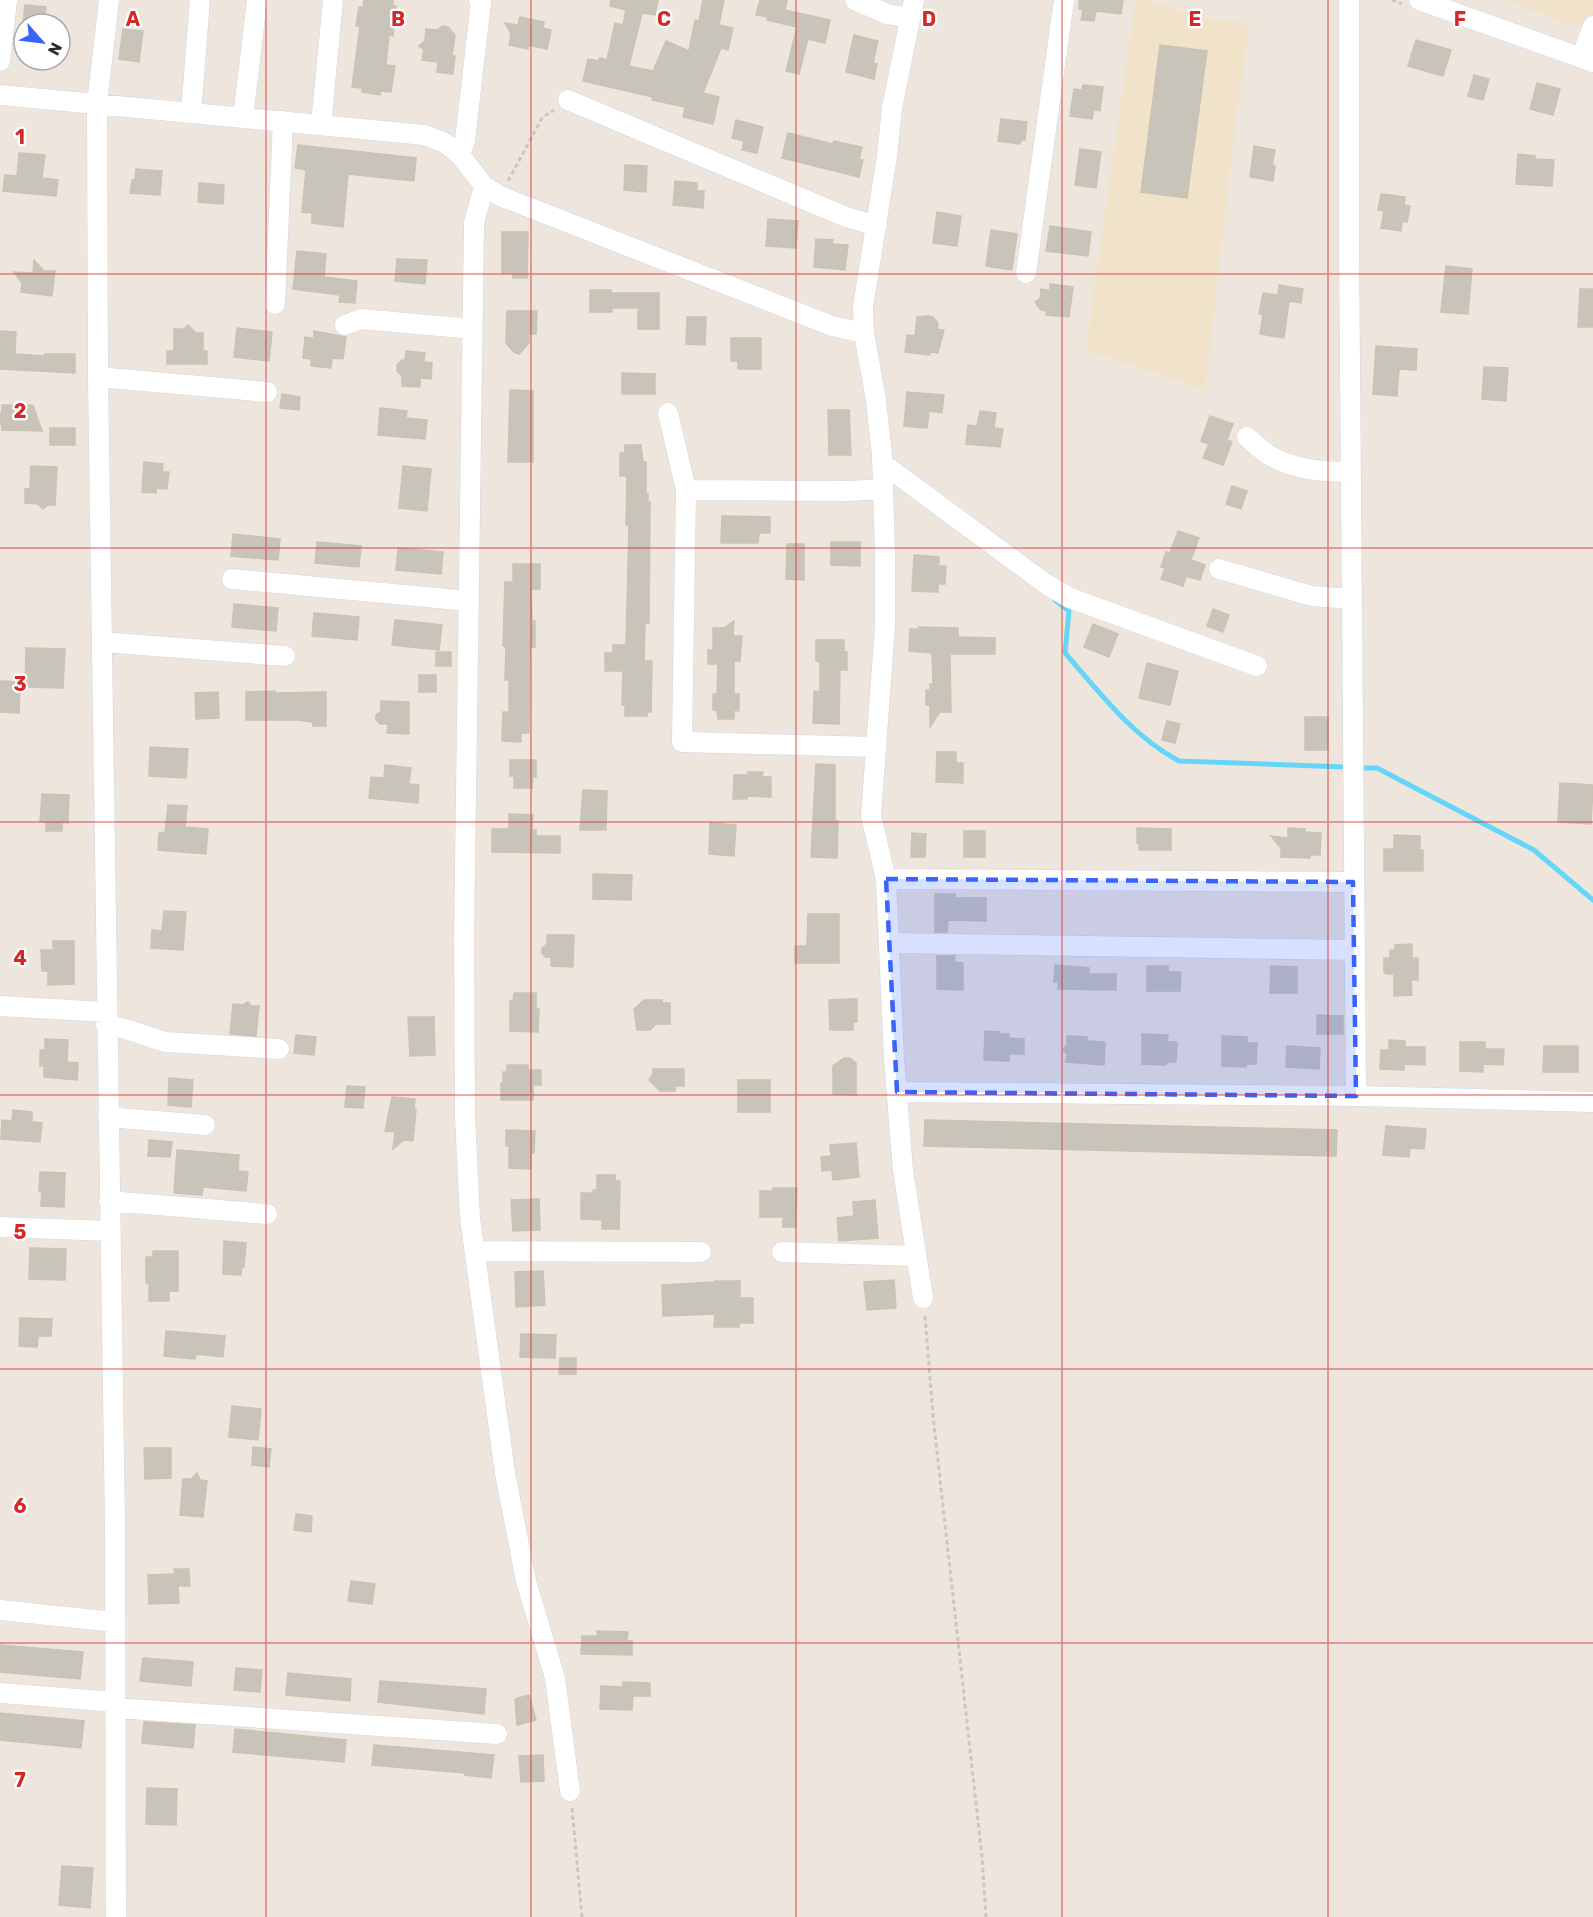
<svg xmlns="http://www.w3.org/2000/svg" width="1593" height="1917" viewBox="0 0 1593 1917" font-family="Rubik,sans-serif">
	<rect width="100%" height="100%" fill="#eee6dc"/>
	<!-- education -->
	<path fill="#f1e3ca" d="M1135,0H1150L1200,17L1250,24L1237,111L1205,390L1086,350Z
		M1504,0H1593V33Z"/>
	<g fill="none" stroke-linecap="round" stroke-linejoin="round">
		<!-- stream -->
		<path stroke="#65d6f9" stroke-width="5" d="M1055,600L1069,611L1065,653C1100,693 1132,736 1179,761L1345,767
			M1362,768H1377L1534,850L1593,900"/>
	</g>
	<!-- building -->
	<path fill="#c9c4ba" stroke="#cac2b5" stroke-width="1.5" d="M364,0H393V6H396L393,36L389,35L386,65L395,66L391,92L381,91L380,95L362,92V88L352,87L360,26H356L359,7H363Z
		M611,0H658L655,15L642,13L629,66L653,71L666,41L689,51L695,20L699,21L703,0H724L719,25L733,28L728,50L721,48L703,93L719,97L713,124L683,117L685,107L652,100L653,97L583,81L588,59L599,61L600,58L607,60L615,23L623,25L626,10L610,6Z
		M760,0H787L785,10L830,20L825,43L808,39L799,74L786,71L797,27L767,20L768,17L756,15Z
		M1079,0H1123L1121,14L1096,11L1094,21L1081,20L1083,9H1079Z
		M25,5L46,7L44,24H23Z
		M520,17L544,22L543,28L551,30L547,49L529,45L528,49L509,45L511,34L505,23L518,25Z
		M443,26L448,27L455,35L452,56H455L453,74L437,72L438,62L422,60L424,50L419,46L425,41L426,29L437,30Z
		M123,29L143,31L139,62L119,59Z
		M854,35L878,41L873,63L877,64L874,79L846,72Z
		M1416,40L1451,50L1443,76L1408,66Z
		M1160,45L1207,51L1187,198L1141,192Z
		M1474,75L1489,79L1483,100L1468,96Z
		M1537,83L1560,89L1553,115L1530,109Z
		M1083,85L1103,87L1100,111L1094,110L1092,119L1070,116L1074,89L1082,90Z
		M1001,119L1027,122L1025,140H1021L1020,144L998,141Z
		M736,120L763,127L757,153L742,150L744,141L732,138Z
		M788,133L833,144L834,141L862,147L859,160H863L859,177L782,158Z
		M298,145L416,158L414,181L348,174L343,227L312,223V213L302,212L306,170L295,168Z
		M1254,146L1275,150L1272,165L1275,166L1273,181L1250,177Z
		M1080,149L1101,152L1096,188L1075,185Z
		M19,153L45,155L42,178L58,180L56,196L3,191L5,175L17,176Z
		M1518,154L1535,156V159L1554,160L1552,186L1516,184Z
		M625,165L647,166L646,192L624,190Z
		M136,169L162,171L160,195L130,193L132,180H135Z
		M675,181L697,183V191H704L703,208L673,205Z
		M199,183L224,185L223,204L198,202Z
		M1381,194L1405,197L1404,205L1410,206L1407,222L1402,221L1401,231L1381,228L1384,211L1378,210Z
		M937,212L961,216L957,246L933,243Z
		M768,219L798,221L796,248L766,246Z
		M1050,226L1091,232L1088,256L1046,251Z
		M991,230L1017,234L1012,270L986,266Z
		M502,232H528L527,278H513V273H502Z
		M816,239L833,240L832,244L848,245L845,270L814,267Z
		M297,251L326,254L324,277L357,281L355,303L339,302L340,295L293,289Z
		M397,259L427,260L425,284L395,281Z
		M34,260L44,271H55L52,296L21,292L22,283L14,272L33,273Z
		M1446,266L1472,269L1468,314L1441,312Z
		M1050,284L1073,287L1069,317L1046,315L1047,311L1041,310L1035,302L1040,299L1041,289L1050,290Z
		M1279,285L1303,289L1301,303L1289,301L1284,338L1260,334L1263,314H1259L1263,293L1278,295Z
		M1580,289H1593V327H1578Z
		M590,290H611V293H659V329H638V308H612V312H590Z
		M507,311H537L536,334H529V343L519,354L514,352L506,343Z
		M928,316L933,317L938,323L937,329L944,330L938,353L930,352V355L905,352L907,335L915,336L917,317Z
		M687,317H706L705,345L686,344Z
		M188,325L196,333H203V351H207V364H167V351H174V329H184Z
		M237,328L272,332L269,361L234,357Z
		M0,331L16,332L15,354L45,356V354H75V373L0,369Z
		M314,331L346,337L343,359L332,358L331,368L311,366V359L303,358L305,337L314,338Z
		M731,338H761V369H738V361H731Z
		M1376,346L1417,349L1416,370L1399,369L1397,396L1373,394Z
		M406,351L425,353L424,362L432,363L431,379L420,378V387L402,386V376L397,371V365L402,360H405Z
		M1484,367L1508,368L1506,401L1482,399Z
		M622,373L655,374V394H622Z
		M510,390L533,391V462H508Z
		M907,392L944,395L942,413L929,411L927,428L904,426Z
		M282,394L300,397L299,410L280,408Z
		M2,405H33L42,431L2,430L0,414L2,412Z
		M380,408L407,411L406,418L427,420L425,439L378,435Z
		M828,410H849L851,455H829Z
		M980,411L996,413L994,428L1003,429L1000,447L966,444L968,425L977,426Z
		M1210,416L1233,424L1227,440L1232,442L1223,465L1203,458L1209,444L1201,441Z
		M50,428H75V445H50Z
		M625,445H641L643,462H646V494H648V502H650L649,623H645L644,661H652L651,712H647V716H625V705H622L623,671H605V653H613V645H626L629,525H626L627,476H620V453H625Z
		M144,462L163,464L162,472H169L167,489L156,488V493L142,492Z
		M31,466L57,467L55,505H48L43,509L38,504L25,503V489H30Z
		M403,466L431,469L427,511L399,508Z
		M1232,486L1247,491L1241,509L1226,504Z
		M722,516L770,517V533H759L758,543H721Z
		M1178,531L1199,538L1191,560L1205,565L1200,580L1186,576L1183,586L1161,579L1165,568L1161,567L1166,552L1170,553Z
		M233,534L280,539L278,560L231,556Z
		M317,542L361,546L359,567L315,563Z
		M831,542H860V566L831,565Z
		M787,544H804V580L786,579Z
		M398,548L443,552L441,574L396,570Z
		M914,555L939,557V566H946L945,584H938V592L912,591Z
		M513,564H540V589H531L532,621H535V647H530L529,733H521V742L502,741L503,712H509V680H505L506,647L503,646L505,582H513Z
		M234,604L278,608L276,631L232,627Z
		M1213,609L1229,615L1223,632L1207,626Z
		M314,613L359,617L357,640L312,636Z
		M395,620L442,625L439,650L392,645Z
		M734,621L733,636H742L740,661H734V694H739V711L734,710V719H718L717,711L713,710V694H717L718,664H708V650H713V628H724Z
		M1093,624L1118,634L1109,657L1084,647Z
		M919,627L958,628V637L995,638V654H950L951,712H940L930,727V705H926V690H930V684H933L932,653L909,651L910,629H920Z
		M816,640H844V652H847V670H840L839,724L813,723L814,691L820,692V662L816,661Z
		M26,648L65,649L63,688L25,687Z
		M436,652H451V666H436Z
		M1147,663L1178,671L1170,705L1139,698Z
		M419,675H436V692H419Z
		M0,681L20,682L19,713L0,712Z
		M275,691V693L326,692V726H313V722L298,720H246V692Z
		M218,692L219,718L196,719L195,693Z
		M381,701L409,702V734L387,733L388,724H380L376,720V715L381,711Z
		M1305,717H1328V750H1305Z
		M1167,721L1180,724L1175,743L1162,740Z
		M150,747L188,749L186,778L149,776Z
		M937,752H956V763H963V783L936,782Z
		M510,760H536V777H533L532,788H514V776H510Z
		M816,764L835,765V821H838L837,858L811,857Z
		M385,765L411,768L409,784L419,785L418,803L369,798L371,777L384,778Z
		M748,772H763L762,777H771V797L747,796V799H733L734,775H748Z
		M1560,783L1593,785L1591,824L1558,822Z
		M583,790L607,791L606,830H580Z
		M42,794L69,795L68,823L62,822V831H46V822L40,821Z
		M168,805L187,806L185,827L208,829L206,854L158,850L159,833H165Z
		M509,814L533,815L532,830H536V836H560V853L492,852V829H509Z
		M710,823L736,825L734,856L709,854Z
		M1137,828L1171,829V850H1139V843H1137Z
		M1288,828L1305,829V832L1321,833L1320,855H1310V858L1281,857V848L1271,836L1288,838Z
		M964,831H985V857H964Z
		M912,833L926,834L925,857H911Z
		M1394,835L1420,836V850H1423V871H1384V849H1394Z
		M593,874L632,875L631,900L593,899Z
		M935,894H955V898H986V921L948,920L947,932H935Z
		M164,911L186,912L183,950L151,948L152,930L162,931Z
		M808,914H839V963H795V946H807Z
		M547,935H574L573,967L551,966V957H545L542,953V948L547,944Z
		M53,941H74V984L48,985V971H42L41,950H53Z
		M1412,944V958H1418V980H1411L1412,995L1394,996V974H1386L1384,972V958H1390V950H1395V945Z
		M937,956H955L954,962L963,963V990L937,989Z
		M1055,965L1089,968V974H1116V990L1058,989V982H1054Z
		M1147,966H1168V972H1181L1180,991H1147Z
		M1271,966L1297,967V993H1270Z
		M514,993H536V1009H539L538,1032L510,1031V1001H513Z
		M849,999H857V1022H853V1030H830L829,1000Z
		M644,1000H662V1003H670V1024H656L650,1030H637L634,1009Z
		M248,1002L251,1006H259L256,1036L230,1034L233,1004L243,1005Z
		M1317,1015L1343,1016V1034H1317Z
		M408,1017H434L435,1055L410,1056Z
		M985,1031L1000,1032V1034H1009V1038L1024,1039V1054H1009V1061L984,1060Z
		M1142,1034L1168,1035L1167,1042H1177L1176,1062H1167L1166,1065L1142,1064Z
		M296,1035L316,1037L314,1055L294,1053Z
		M1067,1036L1087,1037V1041L1105,1042L1104,1065L1066,1062L1067,1054L1063,1050L1067,1045Z
		M1222,1036L1247,1037V1043H1257L1256,1064H1246V1067L1222,1066Z
		M45,1039L68,1040L67,1062L78,1063L77,1080L44,1077V1066H40V1050H45Z
		M1389,1040L1405,1041V1047H1425V1065L1404,1064V1070L1380,1069L1381,1050H1389Z
		M1460,1042H1485V1049H1504L1503,1065L1483,1064V1072L1460,1071Z
		M1287,1046L1320,1048L1319,1069L1286,1067Z
		M1544,1046H1578V1072H1543Z
		M844,1058H850L856,1063V1095L833,1094V1066Z
		M507,1065H528V1070H541V1085H533V1100H501V1083H503V1072H507Z
		M653,1069H684V1086H675V1091H660L649,1080L653,1074Z
		M169,1078L193,1080L191,1107L168,1105Z
		M738,1080H770V1112H738Z
		M347,1086L365,1087L363,1108L345,1107Z
		M392,1097L415,1099L414,1109H416L413,1141L404,1140L393,1149L395,1132L385,1131Z
		M13,1110L32,1112V1122L42,1123L40,1142L1,1139L2,1120L12,1121Z
		M925,1120L1337,1130L1336,1156L924,1146Z
		M1386,1126L1426,1129L1424,1149L1410,1148L1409,1157L1383,1155Z
		M506,1130L535,1131L534,1153H531V1169L509,1168V1146H506Z
		M149,1140L172,1142L170,1157L148,1156Z
		M856,1143L859,1177L833,1180L832,1170L822,1171L821,1157L831,1156L830,1145Z
		M177,1150L239,1155L238,1171L248,1172L246,1191L203,1187L202,1195L174,1193Z
		M40,1172L65,1173L64,1207L41,1206L42,1191H39Z
		M597,1175H615V1181H620L619,1229H602V1220L581,1219V1193H593V1190H597Z
		M773,1188H797L796,1227H783V1217H760V1191H773Z
		M539,1199L540,1230L513,1231L511,1200Z
		M875,1200L878,1238L839,1241L837,1218L854,1216L853,1202Z
		M224,1241L246,1243L244,1267H242L241,1275L223,1274Z
		M30,1248L66,1249L65,1280L29,1279Z
		M153,1251H178V1291H169V1301H149V1283H146V1257H153Z
		M543,1271L545,1305L516,1307L515,1272Z
		M894,1280L896,1308L867,1310L864,1282Z
		M715,1281H740V1298H753V1323H739V1327H714L715,1314L663,1316L662,1285L715,1282Z
		M20,1318L52,1319L51,1336H38L37,1347L19,1346Z
		M166,1331L225,1336L223,1357L196,1354L195,1359L164,1356Z
		M521,1334L556,1335L555,1358L520,1357Z
		M560,1358H576V1374H559Z
		M232,1406L261,1409L258,1440L229,1437Z
		M253,1447L271,1449L269,1467L252,1465Z
		M144,1448H171V1478L145,1479Z
		M197,1473L200,1480L207,1481L203,1517L180,1515L183,1479H191Z
		M296,1514L312,1516L311,1532L294,1530Z
		M174,1569H189L190,1586H178L179,1603L149,1604L148,1575L175,1574Z
		M351,1581L375,1584L372,1604L348,1601Z
		M597,1631L628,1632L627,1641H632V1655L581,1654L582,1636H598Z
		M0,1645L83,1652L80,1679L0,1672Z
		M143,1658L193,1662L191,1686L140,1681Z
		M236,1668L262,1670L260,1692L234,1690Z
		M288,1673L351,1679L350,1701L286,1695Z
		M380,1681L486,1689L484,1714L378,1702Z
		M623,1682L650,1683V1696H633L632,1710L600,1709L601,1686L623,1687Z
		M529,1695L536,1720L517,1725L515,1699Z
		M0,1713L84,1721L81,1748L0,1740Z
		M144,1722L195,1725L193,1748L142,1743Z
		M235,1729L346,1740L344,1762L233,1752Z
		M374,1745L494,1755L491,1778L465,1775V1773L372,1765Z
		M543,1755L544,1781L521,1782L519,1756Z
		M147,1788L177,1789L176,1825L146,1824Z
		M62,1866L93,1868L90,1908L59,1905Z"/>
	<g fill="none" stroke-linecap="round" stroke-linejoin="round">
		<defs>
			<path id="minor" d="M109,0L97,104L98,377L115,1527L116,1917
				M855,0L887,14L909,18
				M914,0L892,108L887,156L863,307L864,333L876,400L882,455L885,553V626L871,816L886,879L894,1059L903,1170L923,1298
				M1349,0V244L1356,1096
				M1419,0L1593,62
				M1581,58L1593,26
				M0,61L7,0
				M0,95L425,135L445,143L460,155L484,186L500,196L832,326L864,333
				M568,100L846,217L877,226
				M191,113L200,0
				M243,118L257,0
				M321,125L333,0
				M460,155L465,140L481,2L479,0
				M484,186L474,223L464,937L465,1116L470,1218L505,1473L526,1581L555,1678L570,1791
				M1026,273L1064,0
				M275,304L283,121
				M345,325L361,319L472,329
				M98,377L267,392
				M668,413L686,490
				M1247,437C1254,443 1261,450 1269,455C1294,470 1323,472 1351,472
				M882,463L1046,584L1070,598L1257,666
				M1219,569L1312,596L1352,599
				M232,579L469,601
				M102,642L285,656
				M875,747L682,742L686,490L848,491L882,489
				M886,879L1353,882
				M890,943L1354,950
				M0,1006L106,1012
				M106,1025L126,1029L165,1042L279,1049
				M897,1092L1356,1096L1593,1102
				M108,1117L205,1125
				M109,1201L267,1214
				M0,1227L110,1231
				M475,1251L701,1252
				M782,1252L916,1256
				M0,1610L115,1622
				M0,1693L116,1702
				M116,1708L497,1734"/>
		</defs>
		<!-- minor casing -->
		<use href="#minor" stroke="#d1d5e5" stroke-width="21"/>
		<!-- path -->
		<path stroke="#c8c8c8" stroke-width="3" stroke-dasharray="4.5 3" stroke-linecap="butt" d="M1392,0L1402,4
			M508,181L542,118L554,110
			M925,1316L933,1416L982,1857L986,1917
			M572,1808L582,1917"/>
		<!-- minor -->
		<use href="#minor" stroke="#fff" stroke-width="20"/>
	</g>
	<!-- marked area -->
	<path fill="#3863ff" fill-opacity="0.2" stroke="#3863ff" stroke-width="4.5" stroke-dasharray="12 8" stroke-linejoin="round" d="M886,879L1353,882L1356,1096L897,1092Z"/>
	<!-- grid -->
	<path fill="none" stroke="#d62828" stroke-width="1.5" stroke-opacity="0.55" d="M266,0V1917M531,0V1917M796,0V1917M1062,0V1917M1328,0V1917M0,274H1593M0,548H1593M0,822H1593M0,1095H1593M0,1369H1593M0,1643H1593"/>
	<g font-size="20" text-anchor="middle" font-weight="bold" fill="#d62828" stroke="#fff" stroke-width="4.5" stroke-linejoin="round" paint-order="stroke">
		<text x="133" y="26">A</text>
		<text x="398" y="26">B</text>
		<text x="664" y="26">C</text>
		<text x="929" y="26">D</text>
		<text x="1195" y="26">E</text>
		<text x="1460" y="26">F</text>
		<text x="20" y="144">1</text>
		<text x="20" y="418">2</text>
		<text x="20" y="691">3</text>
		<text x="20" y="965">4</text>
		<text x="20" y="1239">5</text>
		<text x="20" y="1513">6</text>
		<text x="20" y="1787">7</text>
	</g>
	<!-- north arrow -->
	<g transform="translate(42 42) rotate(118)"><circle r="28" fill="#ffffff" stroke="#aaaaaa" stroke-width="1.5"/>
	<path d="M0-4.5L10 22L0 15L-10 22Z" fill="#3863ff"/>
	<text y="-9" font-size="16" font-weight="bold" text-anchor="middle" fill="#2b2b2b">N</text>
	</g>
</svg>
